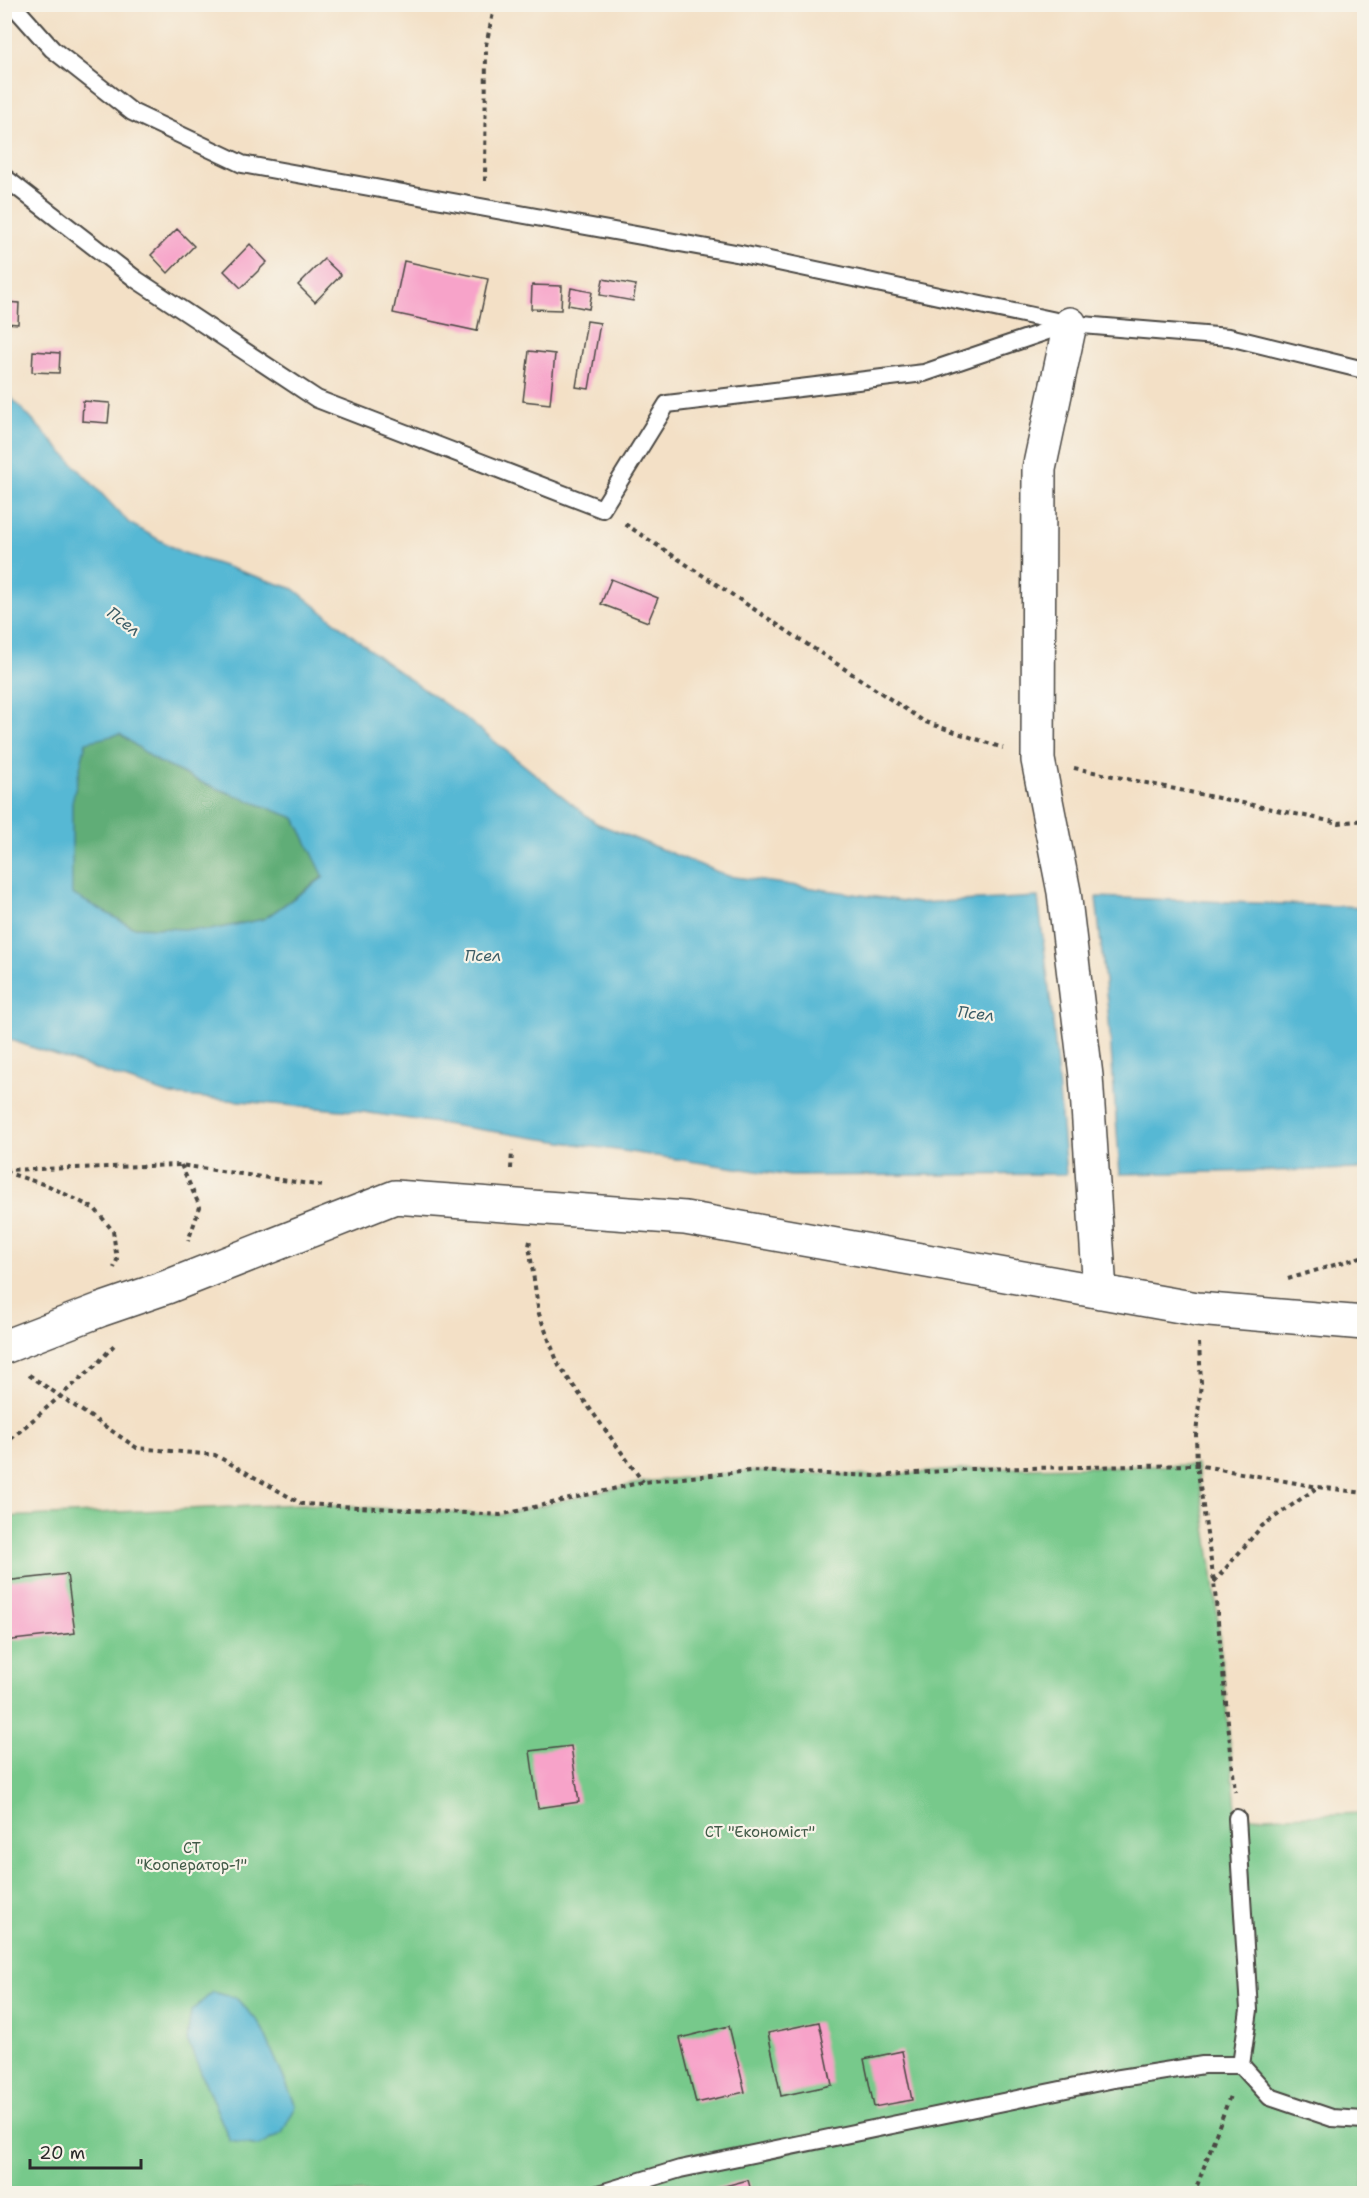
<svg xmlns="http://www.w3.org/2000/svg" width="1369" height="2198" viewBox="0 0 1369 2198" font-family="'Shantell Sans',sans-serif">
	<rect width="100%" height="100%" fill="#f7f3e8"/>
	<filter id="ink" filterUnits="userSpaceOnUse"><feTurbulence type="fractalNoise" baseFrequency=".0167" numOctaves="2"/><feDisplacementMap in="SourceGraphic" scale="12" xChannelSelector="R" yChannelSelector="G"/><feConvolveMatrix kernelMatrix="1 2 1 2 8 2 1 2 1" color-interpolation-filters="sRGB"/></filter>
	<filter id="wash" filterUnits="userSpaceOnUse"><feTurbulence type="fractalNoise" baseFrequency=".008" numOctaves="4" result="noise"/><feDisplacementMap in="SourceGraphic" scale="24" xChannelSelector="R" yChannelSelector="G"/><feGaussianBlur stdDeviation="1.35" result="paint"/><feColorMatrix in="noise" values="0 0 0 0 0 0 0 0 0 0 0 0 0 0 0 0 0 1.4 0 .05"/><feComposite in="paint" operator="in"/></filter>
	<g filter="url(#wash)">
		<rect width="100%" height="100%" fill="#f3e0c6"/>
		<!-- green -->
		<path fill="#77c98b" stroke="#517a5b" stroke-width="1.5" d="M1197,1465L1214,1582L1237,1818L1364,1813V2193H5L4,1517L302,1504L500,1515L643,1482L750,1471L876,1476L970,1469Z"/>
		<!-- forest -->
		<path fill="#61ad77" stroke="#466c51" stroke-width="1.5" d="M120,734L157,761L203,783L295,818L324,876L264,919L210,930L132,927L71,894L72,802L86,741Z"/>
		<!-- water -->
		<path fill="#56b8d4" stroke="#407280" stroke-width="1.5" fill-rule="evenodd" d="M5,391L129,523L181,552L294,589L384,661L469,721L596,823L728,876L918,903L1038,897L1053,1021L1066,1174L790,1176L363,1112L171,1095L8,1039L4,1034ZM120,734L157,761L203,783L295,818L324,877L264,919L210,930L132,927L72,894V802L86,742Z
			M1096,897L1364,907V1169L1120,1174L1109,1021Z
			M213,1992L236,1998L260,2024L296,2106L282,2133L259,2146L230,2141L187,2040L191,2011Z"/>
		<g id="blocks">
			<!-- building -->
			<path fill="#f7a3c9" d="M177,229L194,246L168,273L151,255Z
				M250,244L267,262L241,288L224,271Z
				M324,259L341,275L315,302L298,285Z
				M404,261L488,279L477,331L393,313Z
				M603,279L636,285L633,301L600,295Z
				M532,285L562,286L561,310L531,309Z
				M571,288L592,292L589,309L568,305Z
				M5,302L19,303L18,324L5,323Z
				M587,321L600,323L589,389L576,387Z
				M33,351L60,353L59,373L32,372Z
				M529,351L555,354L550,404L523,401Z
				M83,401L110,403L108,423L82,421Z
				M611,579L658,598L648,622L601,604Z
				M67,1574L75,1633L4,1641V1581Z
				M571,1746L579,1802L538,1808L530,1751Z
				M819,2022L832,2085L781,2096L768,2033Z
				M729,2026L745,2092L696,2103L680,2038Z
				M902,2051L912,2100L874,2107L864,2059Z
				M748,2180L752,2194H698V2193Z"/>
		</g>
	</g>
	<g filter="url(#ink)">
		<use href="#blocks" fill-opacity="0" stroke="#494642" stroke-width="1.5"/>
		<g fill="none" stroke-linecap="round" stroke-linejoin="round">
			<defs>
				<path id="lane" d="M12,4L52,49L132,112L242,164L741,254L1070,324L1229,337L1364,370
					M4,177L137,280L317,399L602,509L667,404L924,373L1068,324
					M1241,2065L1270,2097L1332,2118L1364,2120
					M598,2194L680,2169L1114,2079L1203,2065H1241L1249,2010L1237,1818"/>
				<path id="street" d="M1070,324L1039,469L1038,760L1064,892L1086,1076L1100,1292
					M4,1347L100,1310L167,1287L395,1197L685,1218L1197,1309L1364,1323"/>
			</defs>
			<!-- lane casing -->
			<use href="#lane" stroke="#494642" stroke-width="20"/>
			<!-- street casing -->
			<use href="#street" stroke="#494642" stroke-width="36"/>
			<!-- path -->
			<path stroke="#494642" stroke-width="4" stroke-dasharray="4.5 4.5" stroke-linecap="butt" d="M485,181L486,45L495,4
				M625,524L925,722L1003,748
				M1074,768L1339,823L1364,820
				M181,1165L200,1207L188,1241
				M511,1169L512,1151
				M4,1170L180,1165L323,1186
				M5,1172L49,1186L95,1209L113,1231L117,1260L114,1268
				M530,1241L529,1246L539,1314L559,1366L643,1482
				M1288,1279L1364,1256
				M1199,1343L1201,1383L1196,1435L1197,1465L1214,1582L1235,1792
				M29,1375L137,1448L215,1455L302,1504L500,1515L643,1482L750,1471L876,1476L970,1469L1197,1465L1318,1487L1364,1493
				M4,1445L96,1365L115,1344
				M1214,1582L1262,1526L1318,1487
				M1194,2194L1231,2093"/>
			<!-- lane -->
			<use href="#lane" stroke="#fff" stroke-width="16"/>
			<!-- street -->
			<use href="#street" stroke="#fff" stroke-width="33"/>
		</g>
	</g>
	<g text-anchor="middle" stroke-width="4.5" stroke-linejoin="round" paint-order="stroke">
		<!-- park labels -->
		<g font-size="15" fill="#425a48" stroke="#f7f3e8">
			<text x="760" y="1837">СТ "Економіст"</text>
			<text x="192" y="1853">СТ<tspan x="192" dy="17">"Кооператор-1"</tspan></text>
		</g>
		<!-- water labels -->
		<g font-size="16" font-style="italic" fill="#3a5c66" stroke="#f7f3e8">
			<text transform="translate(124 621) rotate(37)" y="6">Псел</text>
			<text x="483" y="961">Псел</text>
			<text transform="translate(976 1013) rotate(6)" y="6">Псел</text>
		</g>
	</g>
	<!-- margin -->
	<rect width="1369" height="2198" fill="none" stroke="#f7f3e8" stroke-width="24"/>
	<!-- scale -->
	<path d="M30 2159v9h111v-9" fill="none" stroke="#2b2b2b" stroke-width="3"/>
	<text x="39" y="2159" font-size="18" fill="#2b2b2b" stroke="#f7f3e8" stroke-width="4.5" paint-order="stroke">20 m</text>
</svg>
